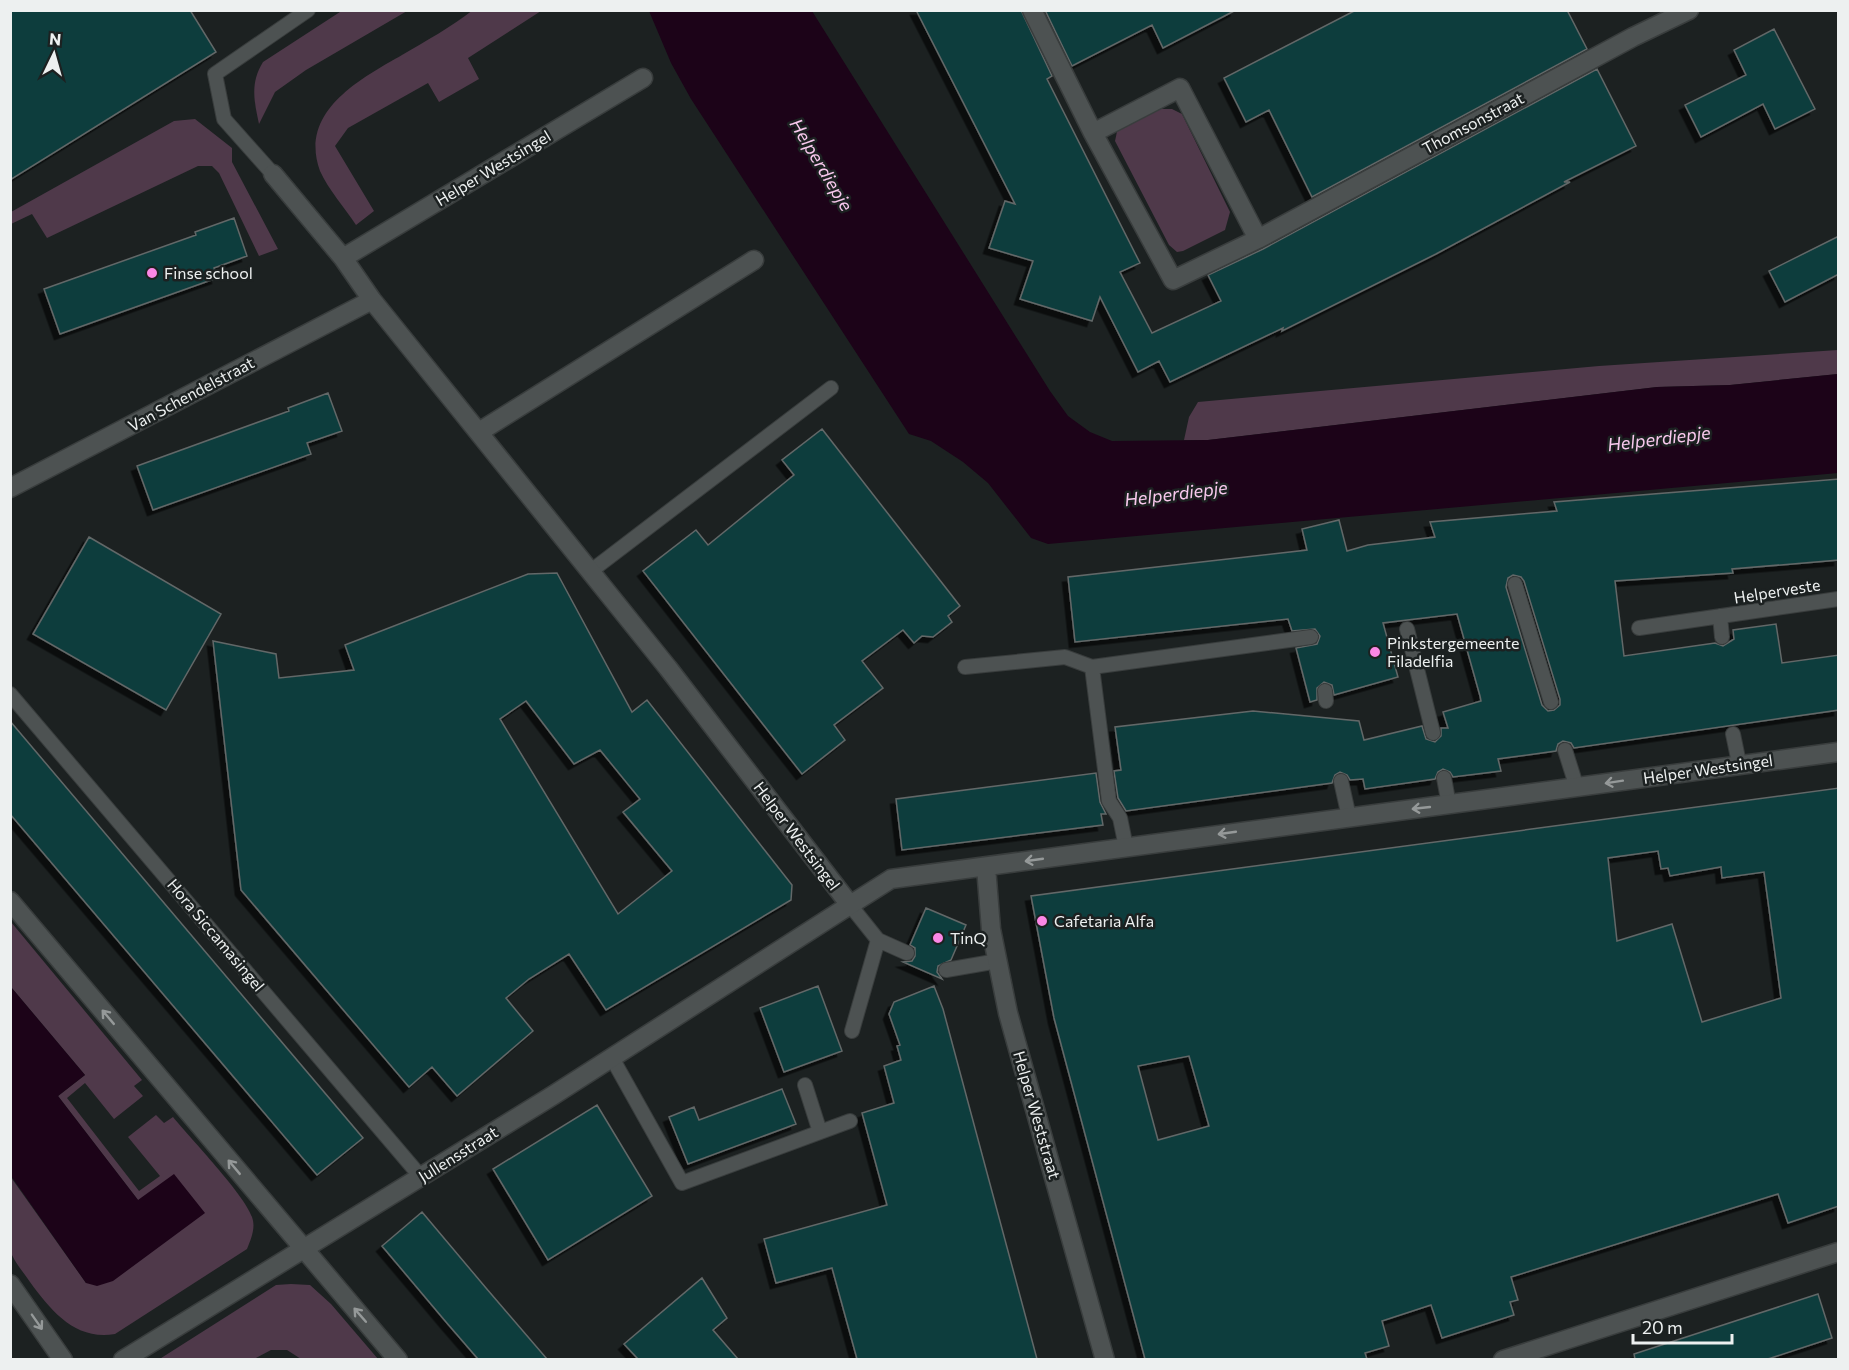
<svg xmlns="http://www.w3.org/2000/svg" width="1849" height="1370" viewBox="0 0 1849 1370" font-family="Commissioner,sans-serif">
	<defs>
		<filter id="shadow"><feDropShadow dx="-5.5" dy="5.5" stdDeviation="0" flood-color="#0009"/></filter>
	</defs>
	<rect width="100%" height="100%" fill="#1c2121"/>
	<!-- green -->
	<path fill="#4f394a" d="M343,10L407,11L306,70L275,92L259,124C254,101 250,83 263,62Z
		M473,10L541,11L468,58L479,79L439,102L428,83L348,128L335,146L374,211L356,225C345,208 328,189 320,171C298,111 362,78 402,55C426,41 451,27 473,10Z
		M1157,109H1172L1182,114L1230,212L1225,230L1183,251L1177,252L1169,245L1115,141L1118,127Z
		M195,119L232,148V162L278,249L259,256L219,173L212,166H198L47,238L32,214L11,224V212L174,121Z
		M1838,350V374L1730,385L1657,387L1208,440H1184L1189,417L1198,402L1599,366Z
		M11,922L142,1080L134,1086L143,1096L114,1119L85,1083L67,1098L139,1191L160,1176L128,1137L156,1115L164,1123L173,1117C191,1139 244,1194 252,1217C256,1228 251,1239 247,1249L115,1334C76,1341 51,1311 30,1282C24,1273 16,1264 12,1255C7,1244 11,1191 10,1176L86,1283L138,1200L58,1096L85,1075L11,987Z
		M291,1284L310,1285L331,1304L378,1359H301L287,1350H271L254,1359L158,1360L276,1285Z"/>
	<!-- water -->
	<path fill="#1c0318" d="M649,11H812L1050,391L1068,416L1090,432L1112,441L1208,440L1657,387L1730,385L1838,374V473L1048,544L1031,538L988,483L963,462L931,441L909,434L691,99L671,63Z
		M11,987L85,1075L58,1096L138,1200L174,1174L205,1213L113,1281L97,1286L86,1283L11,1176Z"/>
	<!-- building -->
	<path fill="#103d3e" stroke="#626868" stroke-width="1.5" fill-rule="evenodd" filter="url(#shadow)" d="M10,10H190L216,52L10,180Z
		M916,10H1021L1052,76L1047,79L1140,263L1120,272L1152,333L1221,301L1208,275L1263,249L1597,69L1636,146L1564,182H1570L1436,254L1282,331L1283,328L1170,382L1159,361L1138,372L1100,297L1092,321L1020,299L1033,261L989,248L1005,201L1015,204Z
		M1045,10H1236L1163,48L1152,25L1072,66Z
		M1356,10H1567L1587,49L1312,197L1269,110L1246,122L1224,78Z
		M1774,29L1815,109L1775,129L1763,104L1701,137L1685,105L1746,75L1734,50Z
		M234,218L247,256L214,268L217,278L60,334L44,289L196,235L195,232Z
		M1839,236V274L1785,302L1769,271Z
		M328,393L342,431L307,443L311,454L153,510L137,466L289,411L288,408Z
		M822,429L960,606L948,616L952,622L933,637L922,636L914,643L903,630L862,661L883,688L834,725L845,740L802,774L643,571L696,530L708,545L794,475L782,460Z
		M1839,479V560L1732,569L1733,573L1615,581L1624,656L1715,643L1723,646L1734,639L1733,630L1776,624L1782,663L1839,655V710L1574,748L1571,743L1563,741L1558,744L1556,751L1498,759L1501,771L1453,777L1450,772L1443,769L1438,772L1435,779L1365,789L1363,779L1350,780L1347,775L1340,772L1335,775L1332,783L1126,811L1118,798L1114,771L1121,770L1115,727L1253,711L1359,721L1364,740L1422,726L1426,739L1435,742L1441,736V728H1448L1443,712L1481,701L1480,696L1457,614L1383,623L1398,677L1334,695L1332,685L1324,682L1317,688V700L1310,702L1296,648L1317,644L1320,636L1315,629L1292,631L1288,619L1075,642L1068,577L1307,550L1302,529L1339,520L1347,551L1368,545L1435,537L1430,522L1557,511L1554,502ZM1513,575L1521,577L1524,581L1560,699V705L1554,710L1548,711L1542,705L1506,587L1508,578Z
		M89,537L221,614L166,710L33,634Z
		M557,573L632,712L647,700L792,885L791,900L606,1010L569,954L529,979L506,998L533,1031L457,1096L432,1067L409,1087L241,890L213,641L276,654L279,678L354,670L345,645L528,574ZM526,701L574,764L600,750L640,799L623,812L672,871L618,914L500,719Z
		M10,721L363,1138L317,1175L10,814Z
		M1096,773L1100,802L1106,814H1101L1103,825L902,850L896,799Z
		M1839,788V1206L1788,1223L1778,1194L1511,1277L1518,1300L1510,1302L1514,1315L1442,1338L1431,1305L1382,1321L1389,1346L1365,1353L1367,1359H1145L1054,1018L1031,896ZM1658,851L1661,869L1668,868L1670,876L1721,867L1722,878L1764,872L1781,998L1702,1022L1672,924L1617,941L1608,858ZM1189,1056L1209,1126L1158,1140L1138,1066Z
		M926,908L966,925L951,960L938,966L937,972L942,979L903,962L912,961L915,956V948L910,945Z
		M818,986L842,1051L784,1072L760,1008Z
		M934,986L943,1009L1037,1359H857L832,1268L776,1283L764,1239L887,1205L862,1113L894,1103L884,1066L901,1060L897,1046L900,1045L889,1014L894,1002Z
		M782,1089L796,1124L688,1164L669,1117L694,1107L699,1120Z
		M597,1105L652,1196L548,1260L493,1169Z
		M422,1212L486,1288L547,1359H478L446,1322L382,1246Z
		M702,1278L727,1318L713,1330L738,1359H638L624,1344Z
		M1818,1294L1832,1338L1768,1359H1635L1634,1354Z"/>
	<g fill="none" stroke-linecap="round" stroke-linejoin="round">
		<defs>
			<path id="service" d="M273,174L224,119L215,74L308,10
				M591,571L831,388
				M1515,584L1551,702
				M1720,616L1722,637
				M1639,628L1838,599
				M1407,629L1433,733
				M965,667L1065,657L1092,667L1311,637
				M1092,667L1109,801L1120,818L1126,847
				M1325,691L1326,701
				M10,694L421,1177
				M1733,734L1739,763
				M1565,750L1577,788
				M1444,778L1449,805
				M1341,781L1349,817
				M850,905L878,940L907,953
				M946,970L998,961
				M852,1031L878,940
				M612,1058L682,1183L850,1121
				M805,1085L820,1132"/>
			<path id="minor" d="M1032,10L1093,133L1173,280L1258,239L1633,37L1689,10
				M1093,133L1180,88L1258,239
				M273,174L343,258L372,300L668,668L850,905L891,879L1838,752
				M343,258L643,78
				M479,432L754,260
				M10,488L372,300
				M986,867L991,929L1008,1013L1105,1360
				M10,901L398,1360
				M10,1284L63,1360
				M123,1360L552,1096L850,905
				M1503,1360L1838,1252"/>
		</defs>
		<!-- service casing -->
		<use href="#service" stroke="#393d3d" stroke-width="16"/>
		<!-- minor casing -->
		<use href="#minor" stroke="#393d3d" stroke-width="21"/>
		<!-- service -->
		<use href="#service" stroke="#4d5252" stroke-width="14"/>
		<!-- minor -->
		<use href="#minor" stroke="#4d5252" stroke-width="18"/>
	</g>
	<!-- one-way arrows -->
	<defs><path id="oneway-shaft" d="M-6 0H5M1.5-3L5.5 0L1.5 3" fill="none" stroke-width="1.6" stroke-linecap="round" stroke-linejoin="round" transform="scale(1.5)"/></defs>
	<g stroke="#959999">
		<use href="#oneway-shaft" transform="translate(1614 782) rotate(171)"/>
		<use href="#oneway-shaft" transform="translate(1421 808) rotate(174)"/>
		<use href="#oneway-shaft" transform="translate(1227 833) rotate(172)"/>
		<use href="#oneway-shaft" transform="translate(1034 860) rotate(172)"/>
		<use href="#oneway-shaft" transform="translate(108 1017) rotate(-130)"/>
		<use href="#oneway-shaft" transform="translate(234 1167) rotate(-130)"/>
		<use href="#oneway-shaft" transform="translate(360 1315) rotate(-131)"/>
		<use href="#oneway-shaft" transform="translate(37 1322) rotate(55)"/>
	</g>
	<!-- markers -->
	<g fill="#fb87e5" stroke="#1c2121" stroke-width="2">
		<circle cx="152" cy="273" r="6"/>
		<circle cx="1375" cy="652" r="6"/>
		<circle cx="1042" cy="921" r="6"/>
		<circle cx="938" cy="938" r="6"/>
	</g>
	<g text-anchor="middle" stroke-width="5" stroke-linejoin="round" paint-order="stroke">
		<!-- street labels -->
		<g font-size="16" fill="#edf0f0" stroke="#1c2121">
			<text transform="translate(1473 123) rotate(-28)" y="6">Thomsonstraat</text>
			<text transform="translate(493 168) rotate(-31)" y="6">Helper Westsingel</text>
			<text transform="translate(191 394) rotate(-28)" y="6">Van Schendelstraat</text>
			<text transform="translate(1777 591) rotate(-9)" y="6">Helperveste</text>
			<text transform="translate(1708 769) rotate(-8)" y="6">Helper Westsingel</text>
			<text transform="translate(797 836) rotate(53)" y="6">Helper Westsingel</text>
			<text transform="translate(216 935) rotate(50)" y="6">Hora Siccamasingel</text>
			<text transform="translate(1037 1115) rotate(74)" y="6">Helper Weststraat</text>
			<text transform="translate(458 1154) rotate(-32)" y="6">Jullensstraat</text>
		</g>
		<!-- poi labels -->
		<g font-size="16" fill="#edf0f0" stroke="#1c2121" text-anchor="start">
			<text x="164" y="279">Finse school</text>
			<text x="1387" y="649">Pinkstergemeente<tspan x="1387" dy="18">Filadelfia</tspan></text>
			<text x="1054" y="927">Cafetaria Alfa</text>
			<text x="950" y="944">TinQ</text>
		</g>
		<!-- water labels -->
		<g font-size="18" font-style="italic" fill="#f9c9ee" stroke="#1c2121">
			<text transform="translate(821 165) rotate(59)" y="6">Helperdiepje</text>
			<text transform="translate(1659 439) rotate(-7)" y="6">Helperdiepje</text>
			<text transform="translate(1176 494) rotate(-7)" y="6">Helperdiepje</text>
		</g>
	</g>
	<!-- border -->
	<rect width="1849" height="1370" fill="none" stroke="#edf0f0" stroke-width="24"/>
	<!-- north arrow -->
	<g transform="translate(54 54) rotate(5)" stroke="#1c2121" stroke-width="4.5" paint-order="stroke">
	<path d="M0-4.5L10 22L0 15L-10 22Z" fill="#edf0f0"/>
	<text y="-9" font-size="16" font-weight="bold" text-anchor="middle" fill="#edf0f0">N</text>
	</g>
	<!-- scale -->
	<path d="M1633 1334v9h99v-9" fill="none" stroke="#edf0f0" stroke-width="3"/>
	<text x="1642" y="1334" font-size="18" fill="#edf0f0" stroke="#1c2121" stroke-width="4.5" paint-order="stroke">20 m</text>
</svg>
